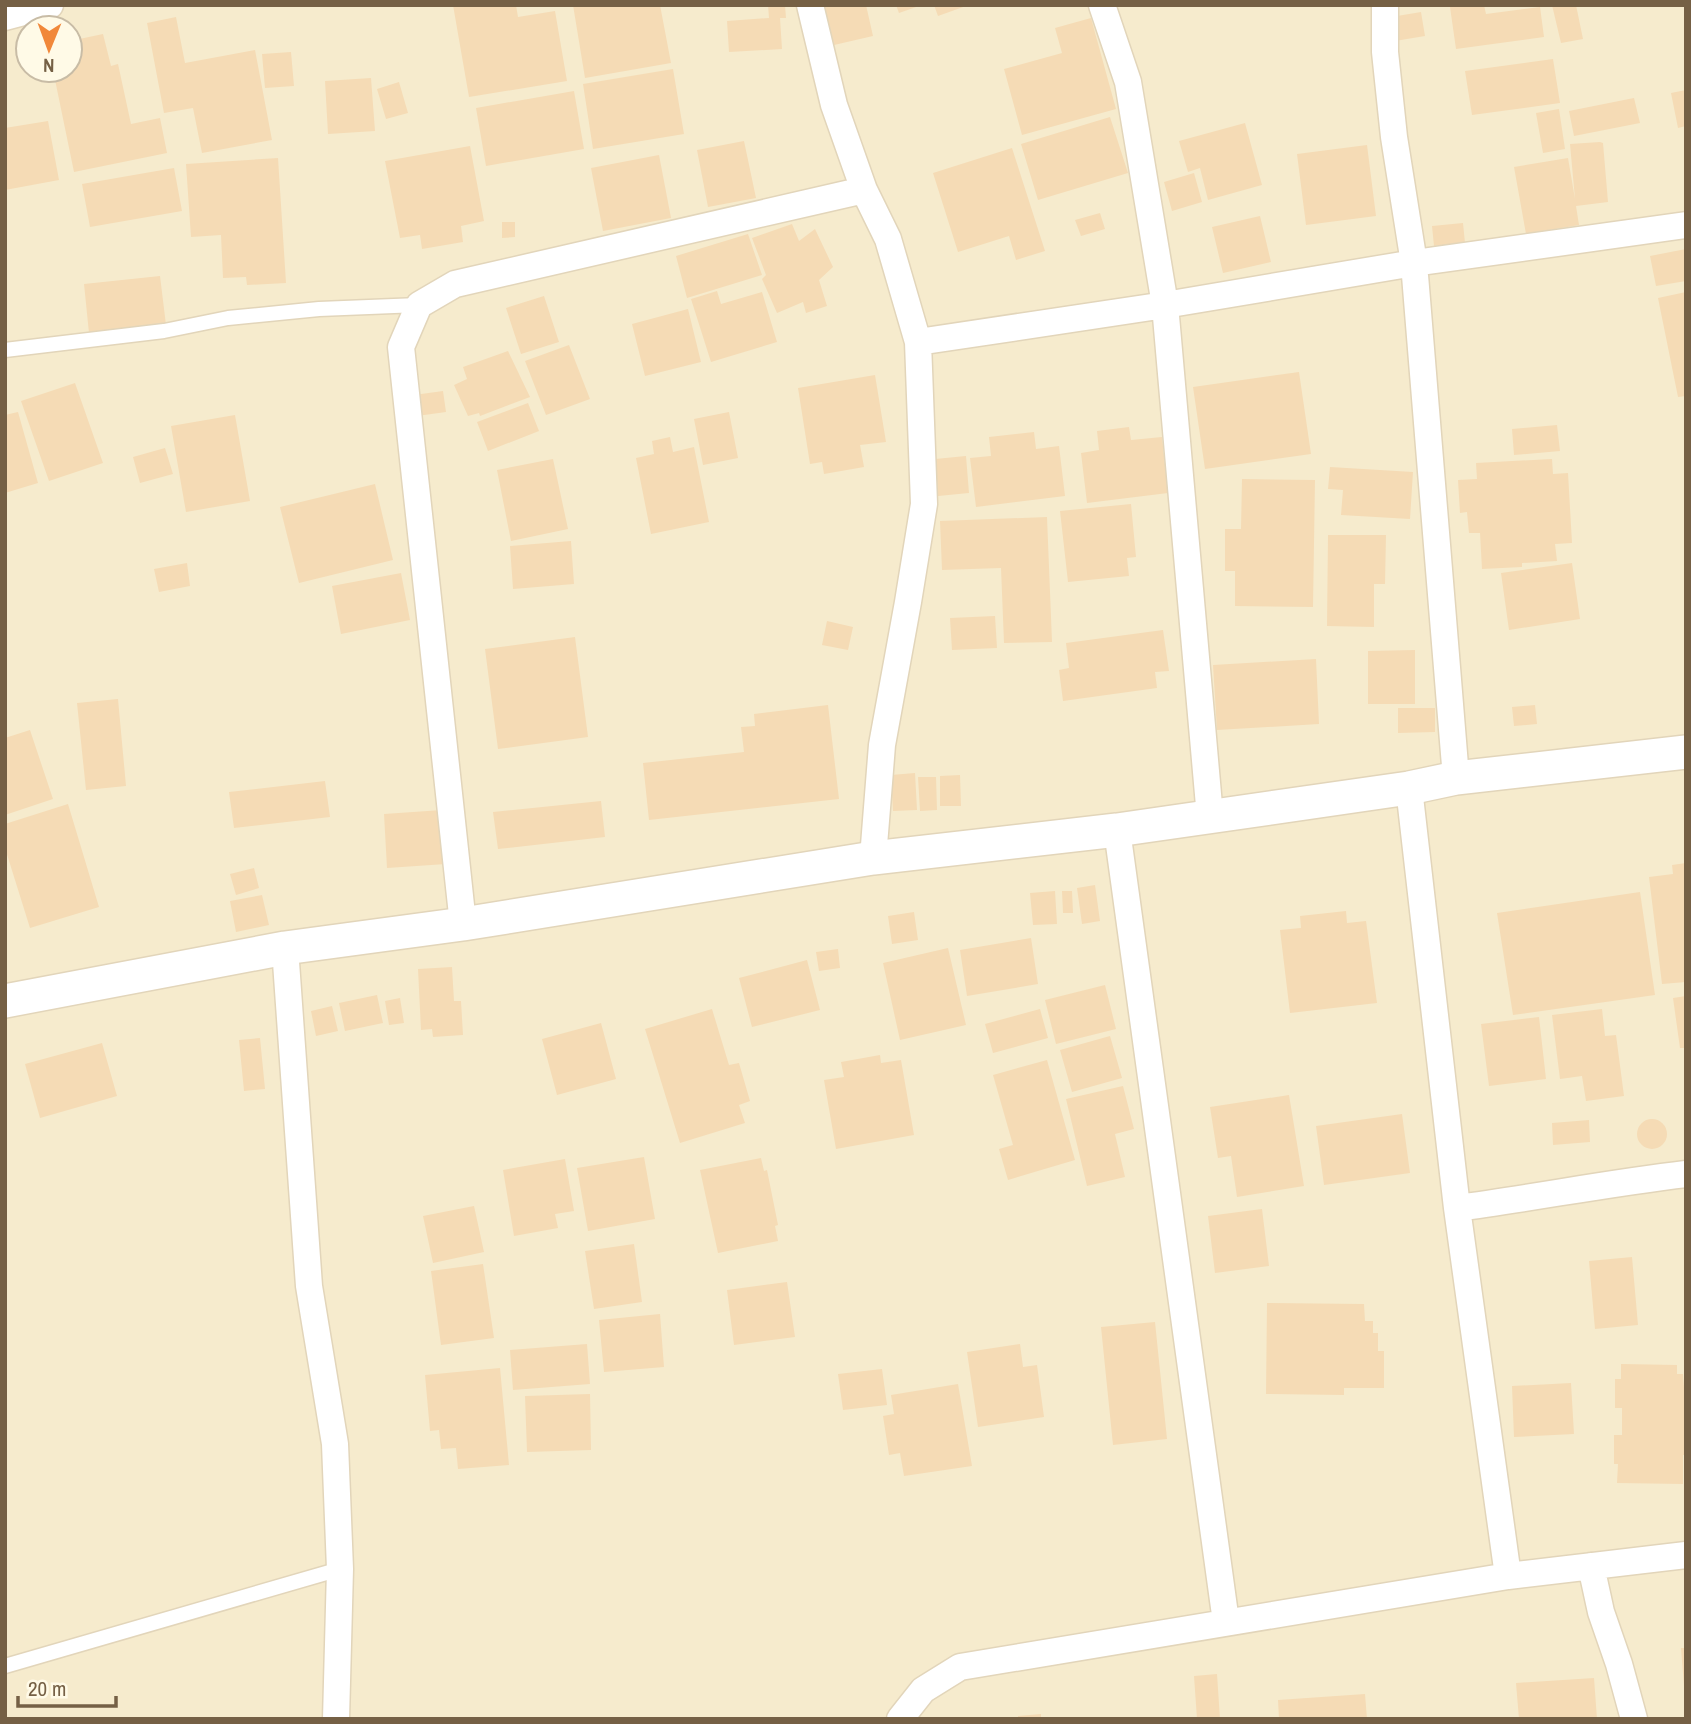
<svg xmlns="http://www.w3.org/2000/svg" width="1691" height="1724" viewBox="0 0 1691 1724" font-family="'Archivo Narrow',sans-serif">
	<rect width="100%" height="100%" fill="#fef8df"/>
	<!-- residential -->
	<path fill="#f6ebcd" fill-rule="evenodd" d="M5,5H1686V1719H5ZM28,28H70V70H28Z"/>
	<!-- building -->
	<path fill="#f5dbb5" d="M453,5H516L518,17L555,11L567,81L469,97Z
		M573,5H660L671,63L585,78Z
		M768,5H785L786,18H780L782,49L729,52L727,21L769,18Z
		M824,5H866L873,36L834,45Z
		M896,5H919V6L899,13Z
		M934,5H966V6L938,16Z
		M1461,5H1484L1486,14L1540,7L1544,37L1456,49L1450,7Z
		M1552,5H1576L1583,39L1561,43Z
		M1421,12L1425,36L1395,41L1391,17Z
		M176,17L185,63L255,50L272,140L202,153L193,108L164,113L147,23Z
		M1091,18L1116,109L1022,135L1004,69L1062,53L1055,28Z
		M103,34L111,66L118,64L131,124L160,118L167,153L74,172L53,70H70V41Z
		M291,52L294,86L265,88L262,54Z
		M1553,59L1560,103L1472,115L1465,71Z
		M673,69L684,134L593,149L583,84Z
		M371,78L375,131L328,134L325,81Z
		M399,82L408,113L386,119L377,89Z
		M1686,90V126L1678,128L1671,93Z
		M574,91L584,149L486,166L476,108Z
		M1634,98L1640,123L1574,136L1569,111Z
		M1559,109L1565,149L1543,153L1536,113Z
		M1110,117L1128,173L1038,200L1021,144Z
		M48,121L59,180L5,190V128Z
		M1245,123L1262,185L1208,200L1200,168L1188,172L1179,141Z
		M744,141L756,198L708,207L697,150Z
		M1600,142L1603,143L1608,202L1576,206L1579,225L1526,234L1514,167L1568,158L1575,199L1570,144Z
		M1367,145L1376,216L1306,225L1297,154Z
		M470,146L484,221L461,226L463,242L422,249L420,235L400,238L385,161Z
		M1012,148L1045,251L1016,260L1009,236L958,252L933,173Z
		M659,155L671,218L603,231L591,168Z
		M278,158L286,283L247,285L246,277L223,278L221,235L191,237L186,164Z
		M174,168L182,211L90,227L82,184Z
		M1194,173L1202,202L1172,211L1164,182Z
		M1100,213L1105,229L1081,236L1075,220Z
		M1260,216L1271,262L1223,273L1212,227Z
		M502,222H515V237L502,238Z
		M1463,223L1465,243L1434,246L1432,226Z
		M792,224L799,241L815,229L833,267L819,280L827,306L806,313L803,302L777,313L762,279L766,275L752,238Z
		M748,234L762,275L687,298L676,256Z
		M1686,249V281L1656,286L1650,256Z
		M160,276L166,325L89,333L84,284Z
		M717,291L721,304L762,292L777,342L711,362L691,299Z
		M1686,292V396L1678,397L1658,298Z
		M544,296L559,342L521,354L506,308Z
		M688,309L701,362L645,376L632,324Z
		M569,345L590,399L546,415L525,361Z
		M508,351L530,397L480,416L479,413L468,416L454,385L467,379L463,367Z
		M1299,372L1311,454L1205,469L1193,387Z
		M875,375L886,442L860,445L864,467L824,474L822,462L810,464L798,388Z
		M75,383L103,463L49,481L21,401Z
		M443,391L446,412L417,416L414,395Z
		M528,403L539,431L488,451L477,422Z
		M18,412L38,483L5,493V415Z
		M729,412L738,458L703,465L694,419Z
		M235,415L250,501L186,512L171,426Z
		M1557,425L1560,451L1514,455L1512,429Z
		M1129,427L1131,440L1162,437L1168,493L1087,503L1081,453L1099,450L1097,431Z
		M1034,432L1036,449L1059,446L1065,496L976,507L970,458L991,456L989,437Z
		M670,437L673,452L694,447L709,522L651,534L636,458L654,454L652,441Z
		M165,448L173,474L140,483L133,457Z
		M966,456L969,493L938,496L935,459Z
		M553,459L568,529L511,541L497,470Z
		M1552,459L1553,474L1568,473L1572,543L1555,544L1557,561L1522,563V567L1482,569L1480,533H1469L1467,512L1460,513L1458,480L1477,479L1476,463Z
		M1330,467L1413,472L1410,519L1341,515L1343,490L1328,489Z
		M1242,479L1315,480L1313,607L1235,606V571H1225V529H1241Z
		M375,484L393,560L299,583L280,507Z
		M1131,504L1136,557L1127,558L1129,576L1068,582L1060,511Z
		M1047,517L1052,642L1004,643L1001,568L942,570L940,521Z
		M1328,535H1386L1385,584H1374V627L1327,626Z
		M571,541L574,584L513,589L510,546Z
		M187,563L190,586L159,592L154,569Z
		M1572,563L1580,619L1509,630L1501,573Z
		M401,573L410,620L341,634L332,586Z
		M995,616L997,648L952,650L950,618Z
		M827,621L853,627L848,650L822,645Z
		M1163,630L1169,671L1155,672L1157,688L1063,701L1059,670L1069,668L1066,643Z
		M575,637L588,737L498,749L485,649Z
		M1415,650V704H1368V651Z
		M1316,659L1319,724L1217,730L1213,665Z
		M118,699L126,786L86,790L77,703Z
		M828,705L839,799L649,820L643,763L744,752L741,727L755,726L754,714Z
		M1535,705L1537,724L1514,726L1512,707Z
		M1398,708H1435V732L1398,733Z
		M30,730L53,799L5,815V738Z
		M915,773L917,810L893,811L891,775Z
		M960,775L961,806H940V776Z
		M918,777H936L937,810L920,811Z
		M325,781L330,817L234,828L229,792Z
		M601,801L605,837L498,849L493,812Z
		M68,804L99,907L30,928L5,848V824Z
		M442,810L446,864L387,868L384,814Z
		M1686,863V982L1662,984L1649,877L1673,874L1672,865Z
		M254,868L259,888L236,895L230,874Z
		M1095,885L1100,921L1082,924L1077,888Z
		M1055,891L1057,924L1033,925L1030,893Z
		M1062,891H1072L1073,913H1063Z
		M1640,892L1655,995L1513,1015L1497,913Z
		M262,895L269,925L236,932L230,901Z
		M1346,911L1347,923L1366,921L1377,1003L1290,1013L1280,930L1301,928L1300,916Z
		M914,912L918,940L892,944L888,916Z
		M1031,938L1038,984L967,996L960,950Z
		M948,948L966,1025L900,1040L883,963Z
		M838,949L840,968L819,971L816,952Z
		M807,960L820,1010L752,1027L739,978Z
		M452,967L454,1001H461L463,1035L433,1037L432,1029L421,1030L418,969Z
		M1105,985L1116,1029L1056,1044L1045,1000Z
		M377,995L383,1023L345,1031L339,1003Z
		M1686,996V1048H1680L1673,998Z
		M400,998L404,1023L389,1025L385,1001Z
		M332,1006L338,1031L316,1036L311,1011Z
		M712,1009L729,1065L739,1063L750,1101L739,1105L745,1123L680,1143L645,1029Z
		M1040,1009L1048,1038L993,1053L985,1024Z
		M1602,1009L1605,1036L1616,1035L1624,1096L1586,1101L1582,1076L1560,1079L1552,1015Z
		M1539,1017L1546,1079L1489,1086L1481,1024Z
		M601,1023L616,1079L557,1095L542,1039Z
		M1110,1036L1122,1078L1072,1092L1060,1050Z
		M260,1038L265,1089L244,1091L239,1040Z
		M102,1043L117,1096L40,1118L25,1064Z
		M880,1055L881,1063L901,1060L914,1135L836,1149L824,1080L844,1077L841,1062Z
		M1047,1060L1075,1160L1008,1180L999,1149L1013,1145L993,1075Z
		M1123,1086L1134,1129L1115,1134L1125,1177L1087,1186L1066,1099Z
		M1289,1095L1304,1186L1237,1197L1231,1156L1218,1158L1210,1107Z
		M1402,1114L1410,1173L1324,1185L1316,1126Z
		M1637 1134a15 15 0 1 1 30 0a15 15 0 1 1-30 0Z
		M1589,1120L1590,1142L1553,1145L1552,1123Z
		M644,1157L655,1219L588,1231L577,1168Z
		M761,1158L764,1171L767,1170L778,1225L775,1226L778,1241L718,1253L700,1170Z
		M565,1159L574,1211L555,1214L558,1228L514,1236L503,1170Z
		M474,1206L484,1252L433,1263L423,1216Z
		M1262,1209L1269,1266L1215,1273L1208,1216Z
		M634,1244L642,1302L594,1309L585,1251Z
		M1632,1257L1638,1325L1595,1329L1589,1261Z
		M483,1264L494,1338L441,1345L431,1271Z
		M787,1282L795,1337L734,1345L727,1290Z
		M1267,1303L1364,1304L1365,1321H1373V1333H1378V1351H1384V1388H1344V1395L1266,1394Z
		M660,1314L664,1367L604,1372L599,1320Z
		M1155,1322L1167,1439L1113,1445L1101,1327Z
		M587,1344L590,1384L513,1390L510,1350Z
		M1020,1344L1023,1367L1037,1365L1044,1417L978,1427L967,1352Z
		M1621,1364L1677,1365V1374H1683L1684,1387H1686V1455H1683V1484L1617,1483L1618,1464H1614V1435H1622V1408H1615V1379H1621Z
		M500,1368L509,1465L458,1469L456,1448L441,1449L439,1430L430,1431L425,1375Z
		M882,1369L887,1405L843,1410L838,1374Z
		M1571,1383L1574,1434L1514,1437L1512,1386Z
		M958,1384L972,1466L904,1476L900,1453L889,1455L883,1416L894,1414L891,1395Z
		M590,1394L591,1450L527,1452L525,1396Z
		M1681,1648H1686V1686H1684Z
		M1217,1674L1220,1719H1197L1194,1676Z
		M1594,1678L1597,1719H1519L1516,1683Z
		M1365,1694L1367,1719H1279L1278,1700Z
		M1041,1714V1719H1018V1716Z"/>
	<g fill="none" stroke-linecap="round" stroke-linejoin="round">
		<defs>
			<path id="service" d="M5,350L164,331L228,318L319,309L419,305
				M5,1666L340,1569"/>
			<path id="minor" d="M810,5L834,105L864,190L888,239L918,342L924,504L908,602L882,745L873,858
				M1102,5L1128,82L1165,305L1210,817
				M1385,5V52L1394,137L1414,263L1456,778
				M5,17L50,5
				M918,342L1165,305L1414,263L1686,225
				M1409,788L1457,1208L1508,1576
				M1117,830L1226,1622
				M463,924L401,347L419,305L455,284L864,190
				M285,948L309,1286L335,1444L340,1569L336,1719
				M1457,1208C1533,1198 1609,1183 1686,1174
				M1591,1566L1601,1612L1619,1664L1634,1719
				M900,1719L923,1690L960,1667L1508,1576L1686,1555"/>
			<path id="tertiary" d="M5,1001L285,948L463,924L873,858L1117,830L1409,788L1456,778L1686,752"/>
		</defs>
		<!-- service casing -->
		<use href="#service" stroke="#e2d5ba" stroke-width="17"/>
		<!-- minor casing -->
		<use href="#minor" stroke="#e2d5ba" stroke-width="29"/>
		<!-- tertiary casing -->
		<use href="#tertiary" stroke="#e2d5ba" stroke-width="36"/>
		<!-- service -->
		<use href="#service" stroke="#fff" stroke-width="14"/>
		<!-- minor -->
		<use href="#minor" stroke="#fff" stroke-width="26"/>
		<!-- tertiary -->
		<use href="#tertiary" stroke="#fff" stroke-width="33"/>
	</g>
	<!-- border -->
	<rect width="1691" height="1724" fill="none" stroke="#756045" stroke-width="14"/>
	<!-- north arrow -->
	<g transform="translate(49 49) rotate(181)"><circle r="33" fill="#fffae7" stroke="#c8bca6" stroke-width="2"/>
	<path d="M0-5L12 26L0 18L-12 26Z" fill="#f1883a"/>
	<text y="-10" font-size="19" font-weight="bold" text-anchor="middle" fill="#756045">N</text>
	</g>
	<!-- scale -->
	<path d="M18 1696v10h98v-10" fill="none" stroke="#756045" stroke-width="3.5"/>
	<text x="28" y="1696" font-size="21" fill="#756045" stroke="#fffae7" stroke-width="5" paint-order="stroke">20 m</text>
</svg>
